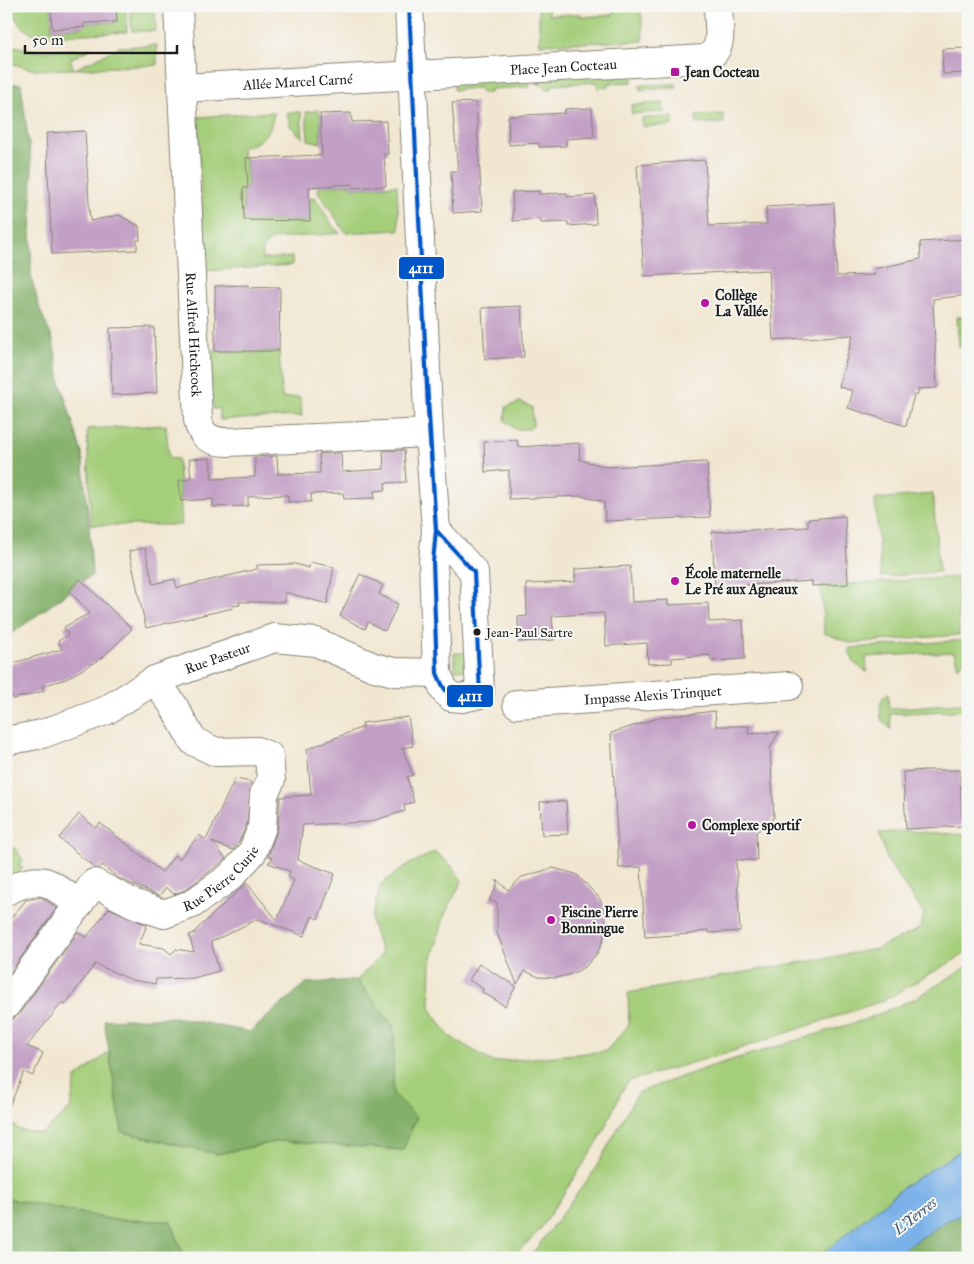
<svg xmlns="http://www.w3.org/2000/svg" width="974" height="1264" viewBox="0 0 974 1264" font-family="'IM FELL Great Primer',serif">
	<rect width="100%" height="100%" fill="#f6f6f2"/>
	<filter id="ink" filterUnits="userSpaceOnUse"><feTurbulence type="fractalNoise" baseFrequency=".02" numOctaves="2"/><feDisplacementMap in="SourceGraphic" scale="10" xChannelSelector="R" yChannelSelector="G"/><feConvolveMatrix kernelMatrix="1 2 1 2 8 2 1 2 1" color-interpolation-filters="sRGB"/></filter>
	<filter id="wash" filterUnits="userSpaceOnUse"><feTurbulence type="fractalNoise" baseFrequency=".0096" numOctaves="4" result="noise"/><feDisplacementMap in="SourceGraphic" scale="20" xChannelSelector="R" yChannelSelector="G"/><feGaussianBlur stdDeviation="1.12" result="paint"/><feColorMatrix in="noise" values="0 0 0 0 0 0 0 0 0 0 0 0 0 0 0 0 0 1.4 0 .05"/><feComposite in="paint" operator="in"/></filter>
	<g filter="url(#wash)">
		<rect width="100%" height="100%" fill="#f1e7d1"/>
		<!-- green -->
		<path fill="#a5ce7a" stroke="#60754b" d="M12,6H51L52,29L84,27V23L116,22V6H126L127,32L41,36C23,32 16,23 12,6Z
			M130,6H155L156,31H132Z
			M538,6H548L549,15L581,14V17L613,15V6H641L643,41L540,44Z
			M6,44L38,51L91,49L70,59L74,69L34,70L6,62Z
			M157,45V65L75,69L119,47Z
			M631,70L632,82L609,83V87L598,88L597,82L552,85V89H545L544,85H539L538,75Z
			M529,76L530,87L490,89V93H481L480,88L454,90V80Z
			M676,84V88L640,90V85Z
			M663,103L664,112L632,114L631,105Z
			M319,110L320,114L321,143L308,140L306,112Z
			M274,112C272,132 261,144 242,147L243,158H246L248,188L243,189L244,220L310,221L307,199L315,197L332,225L340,233L273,239L263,247L262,259L292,257V265L204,271L198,117Z
			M286,112H301L303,138L291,127Z
			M723,114L724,123L697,124L696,115Z
			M673,117V125L642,127V118Z
			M353,184V188L397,185L399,230L346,233L318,192L319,186Z
			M957,317H968V347H959Z
			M246,350L247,353L279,351L282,398L300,397L302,416L220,420L219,409H213L208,352Z
			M520,402L532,407L533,426L530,429H515L505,421L506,407Z
			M166,425L169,458L178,459L182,525H91L87,429Z
			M933,494L939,572L881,577L875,499Z
			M957,577L959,635L850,643L824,633L821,586Z
			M968,640L964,661L958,667L954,652L866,657L867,672L854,663L849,651L850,648Z
			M454,653H470L471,670H455Z
			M888,693L889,709L968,702V710L890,714L891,729L881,720C880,710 878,700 888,693Z
			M907,831L968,835V952L885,1000L733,1051L629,1081L622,1091L599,1140L539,1231L511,1258H184L171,1221L115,1220L10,1199L6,1195V1120L20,1130L42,1134L70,1109L76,1078L109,1052L122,1132L217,1154L280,1141L403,1150L416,1118L393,1094L394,1027L357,980L382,954L371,921L381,884L407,865L435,852L451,865L462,881L445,914L431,962L430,1008L449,1036L493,1062L606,1051L629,1025L628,993L876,949L921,928L924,914L887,860L879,833Z
			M15,848L23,860L19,865L23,868L12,883L6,870V852Z
			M968,966V1146L906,1185L817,1258H529L594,1171L638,1092L712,1066L867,1019L916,998Z"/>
		<!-- forest -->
		<path fill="#84b16a" stroke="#506643" d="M6,84H21L32,169L31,276L40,310L53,340L60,381L82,453L89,523L92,575L14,632L6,634Z
			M357,980L394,1027L393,1094L416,1118L403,1150L280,1141L217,1154L122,1132L104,1020L175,1017L250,1032L306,983Z
			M6,1195L10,1199L115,1220L171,1221L184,1258H6Z
			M968,1213V1258H890L948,1220Z"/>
		<!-- water -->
		<path fill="#79b1e8" stroke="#4a6682" d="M968,1146V1213L948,1220L890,1258H817L906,1185Z"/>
		<g id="blocks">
			<!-- building -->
			<path fill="#c2a0c5" d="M51,6H116L117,22L84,23V27L52,29Z
				M968,48V73L943,74L942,49Z
				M476,102L482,211L453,213L451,171H458L452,103Z
				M592,108L594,137L566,139V146L539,147V143L509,145L508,116L565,113V109Z
				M351,113L352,122L386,121L388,154H384L386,186L353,188V184L309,187L310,221L244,220L243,188H248L246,158L322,155L320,114Z
				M85,131L90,221L119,215L139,226L140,240H137V250L52,254L46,133Z
				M705,160L709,226L767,224L766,207L834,203L837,276L875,275L874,269L921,259L920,242L968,239V295L933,299L937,388L918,389V395H914L906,426L848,408L853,391L839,387L853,335L773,340L769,270L644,276L637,165Z
				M539,191V194L567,193V197L595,195L596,224L568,226V222L541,223V219L513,221L512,192Z
				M248,285V288L280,287L279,351H215V286Z
				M521,306L524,357L485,359L482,308Z
				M154,327L157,393L112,395L110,328Z
				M517,440L518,447L579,443L580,460L607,467L707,462L710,517L605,521L604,502L582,496L509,499V470L485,472L484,442Z
				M404,450L406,482L385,483L386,490L374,491L375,498L344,499L343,493L311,494V502H288V495L256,496L248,497V506L213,507V499L181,501L179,480L191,479L189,459L210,458L212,479L255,477V457L277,456L278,474L320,473L319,454L341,453L342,472L384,469L383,451Z
				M845,516L848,584L812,586V581L715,587L712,532L808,527V519Z
				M145,548L153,584L175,579L177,588L257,569V565L295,564L309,568L310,562L334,567L327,604L285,592V602H239L240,605L232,606L233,608L146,628L129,551Z
				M630,566L632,602L668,600V605L708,603L709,622L743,620L745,659L711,661L710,655L672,658V663L648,664L647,643L606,646L604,613L552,616L554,640L519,642L518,617L527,616L526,584L575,582V569Z
				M360,574L383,585L379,594L398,604L385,631L368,622L365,629L340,616Z
				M80,579L132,629L102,658L66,679L42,686L44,691L13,699L12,695L6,696V665L62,649L58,641L68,635L64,627L90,613L69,591Z
				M715,711L716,726H749L748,734L779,732L770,748L774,817L769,824L756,832L757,860H736L740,931L709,933L708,930L691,934L645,937L641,867L619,868L611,733L662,717Z
				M408,717L413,746L402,748L413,775L407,777L414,802L404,805L405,811L368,822L303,825L298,860L335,874L318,919L312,916L304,936L258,919L211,942L219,971L193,978L156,979L155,984L132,980L95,964L65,1005L62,1003L27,1046L43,1053L33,1076L24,1072L6,1114V1025L19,1014L78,932L86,938L109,908L147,925L139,944L164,948L171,954L176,949L194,952L189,935L195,933V931L247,883L277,920L294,880L288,877L290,871L268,863L273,858L268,856L278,828L280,797L311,795L307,749L363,727L362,723Z
				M924,770H960L962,826L906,829L903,772Z
				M235,779L251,782L247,824L239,842L233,850L212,842L226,859L185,890L174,894L166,888L159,896L118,878L102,865L99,869L95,868L59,838L79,814L96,828L100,823L162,872L175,855L179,859L199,835L206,840Z
				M566,801L568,834L542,835L540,802Z
				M553,868L576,874L598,896L604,907L606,924L603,940L598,952L586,966L572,974L556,978L539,977L525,971L517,984L497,933V903L489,900L497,886V880L508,890L522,877Z
				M41,897L57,908L6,978V924L26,900Z
				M479,964L516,986L505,1006L482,992L483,989L469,980Z"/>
		</g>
	</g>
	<g filter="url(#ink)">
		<use href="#blocks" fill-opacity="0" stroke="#868276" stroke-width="1"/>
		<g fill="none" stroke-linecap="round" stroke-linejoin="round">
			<defs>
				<g id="minor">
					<path id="s1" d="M178,6L198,420C201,437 212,442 228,442L429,433"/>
					<path d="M409,6L429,433L436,530L433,562L437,673L444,690L451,697L462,698L480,694L474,572L436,530"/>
					<path id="s2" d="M183,88L705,59C726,49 718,27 718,6"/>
					<path id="s3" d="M517,704L789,686"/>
					<path id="s4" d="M6,741L42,734L105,711L155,680L274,638L316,642L374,667L394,672L437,673"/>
					<path d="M6,891C44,873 48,881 79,905"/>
					<path id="s5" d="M6,1005L94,883L135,904L164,914L192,904L230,877L252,853L262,827L264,794L271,780L269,756L257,751L216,752L193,741L173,705L155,680"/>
				</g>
			</defs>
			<!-- minor casing -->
			<use href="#minor" stroke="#868276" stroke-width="30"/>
			<!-- minor -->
			<use href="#minor" stroke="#fff" stroke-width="28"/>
			<defs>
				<path id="bus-1" d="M409,6L426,365L436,530
					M409,6L428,410L436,530
					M436,530L474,572L480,694C452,700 448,700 437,673L433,562Z"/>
			</defs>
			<!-- bus-1 casing -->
			<use href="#bus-1" stroke="#f6f6f2" stroke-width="8"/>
			<!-- bus-1 -->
			<use href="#bus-1" stroke="#0055c8" stroke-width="4"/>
		</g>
	</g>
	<!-- markers -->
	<g fill="#b5179e" stroke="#f6f6f2" stroke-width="2">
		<rect x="670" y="67" width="10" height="10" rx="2.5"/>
		<circle cx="705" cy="303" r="5"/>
		<circle cx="675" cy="581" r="5"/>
		<circle cx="692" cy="825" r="5"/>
		<circle cx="551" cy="920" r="5"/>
	</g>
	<circle fill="#1c1c1c" stroke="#f6f6f2" stroke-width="2" cx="477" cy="632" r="4.5"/>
	<g text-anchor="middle" stroke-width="4" stroke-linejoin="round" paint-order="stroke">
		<!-- bus labels -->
		<g font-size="13" fill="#1c1c1c" stroke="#f6f6f2" text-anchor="start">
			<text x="486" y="637">Jean-Paul Sartre</text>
		</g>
		<!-- street labels -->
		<g font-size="14" fill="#1c1c1c" stroke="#f6f6f2">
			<text dy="5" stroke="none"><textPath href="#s2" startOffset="381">Place Jean Cocteau</textPath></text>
			<text dy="5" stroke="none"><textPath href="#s2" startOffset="115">Allée Marcel Carné</textPath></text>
			<text dy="5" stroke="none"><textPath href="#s1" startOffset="329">Rue Alfred Hitchcock</textPath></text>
			<text dy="5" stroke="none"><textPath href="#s4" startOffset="229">Rue Pasteur</textPath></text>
			<text dy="5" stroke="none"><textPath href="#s3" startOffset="136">Impasse Alexis Trinquet</textPath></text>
			<text dy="5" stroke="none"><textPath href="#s5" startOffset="295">Rue Pierre Curie</textPath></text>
		</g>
		<!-- poi labels -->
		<g font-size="14" font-weight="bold" fill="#1c1c1c" stroke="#f6f6f2" text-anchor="start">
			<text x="685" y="77">Jean Cocteau</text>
			<text x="715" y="300">Collège<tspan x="715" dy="16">La Vallée</tspan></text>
			<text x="685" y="578">École maternelle<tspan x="685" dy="16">Le Pré aux Agneaux</tspan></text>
			<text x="702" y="830">Complexe sportif</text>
			<text x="561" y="917">Piscine Pierre<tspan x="561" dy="16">Bonningue</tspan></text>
		</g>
		<!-- water labels -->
		<g font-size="15" font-style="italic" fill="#41586e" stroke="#f6f6f2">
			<text transform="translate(915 1216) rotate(-38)" y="5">L'Yerres</text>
		</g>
	</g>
	<g stroke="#f6f6f2" stroke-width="2">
		<rect x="398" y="256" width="47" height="24" rx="5" fill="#0055c8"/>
		<rect x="446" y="684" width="48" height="24" rx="5" fill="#0055c8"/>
	</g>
	<g font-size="14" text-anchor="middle" font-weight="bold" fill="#fff">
		<text x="421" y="273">4111</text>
		<text x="470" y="701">4111</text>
	</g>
	<!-- margin -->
	<rect width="974" height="1264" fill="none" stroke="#f6f6f2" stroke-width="25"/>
	<!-- scale -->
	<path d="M25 45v8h152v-8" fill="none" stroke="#1c1c1c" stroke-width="2.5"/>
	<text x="32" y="45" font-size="15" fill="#1c1c1c" stroke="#f6f6f2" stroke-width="4" paint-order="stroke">50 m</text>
</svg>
